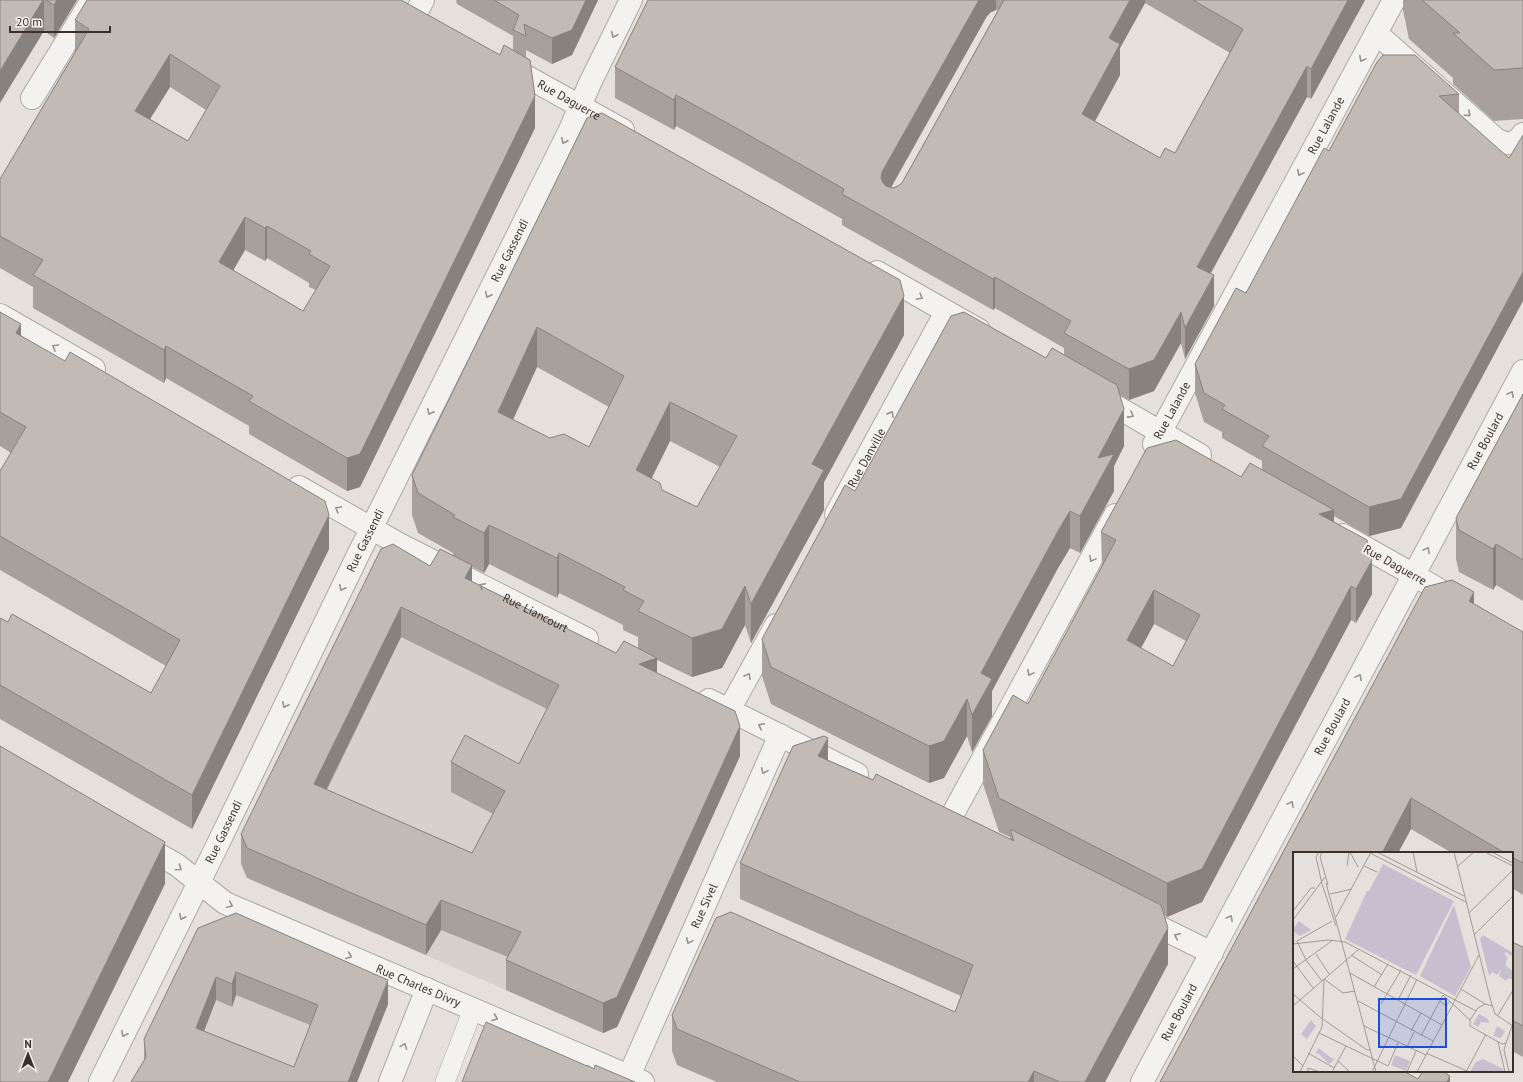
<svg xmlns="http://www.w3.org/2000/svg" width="1523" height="1082" viewBox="0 0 1523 1082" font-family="'PT Sans',sans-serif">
	<rect width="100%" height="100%" fill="#e6e0dd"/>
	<!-- built -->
	<path fill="#d7d0cb" d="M381,579L622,761L506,990L247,878Z
		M236,937L388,1004L357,1082L158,1035Z"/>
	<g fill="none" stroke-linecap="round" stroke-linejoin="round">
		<defs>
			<path id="service" d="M445,1082L473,1009"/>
			<path id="pedestrian" d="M1414,575L1458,601"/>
			<g id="minor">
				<path d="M415,15L423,0"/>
				<path d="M1376,33L1497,140C1510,145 1514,145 1523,134"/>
				<path id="s1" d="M506,65L623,130"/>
				<path d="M32,98L92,0"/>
				<path d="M877,272L979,330"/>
				<path d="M0,315L94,369"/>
				<path d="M1098,396L1200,455"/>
				<path id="s2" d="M1154,444L1394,0"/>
				<path id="s3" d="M299,487L399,544L587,639"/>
				<path id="s4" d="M836,514L946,312"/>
				<path d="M1343,535L1414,575"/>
				<path d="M709,700L857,774"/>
				<path d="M729,710L776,625"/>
				<path d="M949,821L1115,515"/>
				<path id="s5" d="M140,844L177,865L225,903L643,1082"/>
				<path d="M1141,918L1212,953"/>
				<path id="s6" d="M629,1076L780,735"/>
				<path id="s7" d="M100,1082L214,852L358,555L569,132L590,83L631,0"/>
				<path d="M390,1082L427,989"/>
				<path id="s8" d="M1142,1082L1523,371"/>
			</g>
		</defs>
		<!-- service casing -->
		<use href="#service" stroke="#afa8a3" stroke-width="20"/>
		<!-- pedestrian casing -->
		<use href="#pedestrian" stroke="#afa8a3" stroke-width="24"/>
		<!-- minor casing -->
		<use href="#minor" stroke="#afa8a3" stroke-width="24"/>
		<!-- service -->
		<use href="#service" stroke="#f4f2ef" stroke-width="19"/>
		<!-- pedestrian -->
		<use href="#pedestrian" stroke="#f4f2ef" stroke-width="22"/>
		<!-- minor -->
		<use href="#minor" stroke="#f4f2ef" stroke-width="22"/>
	</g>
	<!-- wall -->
	<path fill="#a7a09c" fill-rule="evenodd" d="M0,0H77L54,38Z
		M456,0H598L572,55L552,64L526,50V57L535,128L360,487L347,491L249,434V426L166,378L164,383L33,308V287L0,268V179L75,52V20L500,55L513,50V36L457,4ZM170,87L206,110L188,141L150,119ZM245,250L265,261L267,258L309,283V287L316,290L303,311L233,270Z
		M648,0H1365L1311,99L1307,97L1211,273L1214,306L1185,359L1181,343L1154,391L1129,400L1120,395L1124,446L1114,466V491L1080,553L1070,548L1058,568L992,691V716L972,752L967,736L944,778L929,783L771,704L762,676V639L855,491L1046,358L1064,355V348L995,308L993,310L842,225V219L738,160L676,126L674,130L615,98V67ZM1145,3L1230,53L1175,153L1160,158L1095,121L1120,75V48ZM996,10H998L902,183L898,186L893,188H891L987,16L991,12Z
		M1403,0H1523V119L1494,121L1453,84V78L1409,39L1403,10Z
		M1377,62L1459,94V114L1401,528L1369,536L1334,516V523L1372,594L1356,623L1351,620L1202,902L1167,917L1164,915L1168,964L1105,1082H717L677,1065L672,1051V1015L955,1012L961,996L740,899V863L828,760L1010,839V837L999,832L983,784V750L1028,704L1102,566L1101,532L1241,477L1262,470V461L1222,438V432L1204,422L1195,393V364L1246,293L1329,151ZM1154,624L1186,641L1173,666L1141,648Z
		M587,118L904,335L824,482V510L751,643L745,625L722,668L692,677L657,660V673L740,756L617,1027L603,1033L506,990V960L508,957L441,930L426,955L247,878L241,864V834L430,566L453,555V553L418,533L412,515V475ZM537,367L609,407L589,447L550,438L513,420ZM670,441L720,467L697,507L662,490L651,479ZM489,564L557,598L559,593L623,625V630L638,637V648L616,653L472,582V567L484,573ZM401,637L547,709L519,764L451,762V792L493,814L472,853L327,790Z
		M0,312L21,336L329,549L192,829L0,719V618L8,622L151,693L166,666L0,570V471L11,453L0,446Z
		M1523,394V601L1496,585L1493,590L1459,572L1456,559V518Z
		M1452,580L1474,592V604L1523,632V895L1512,888V853H1452L1411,829L1398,853H1294V1071H1403L1418,1079L1423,1071H1442L1450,1076V1082H1160L1425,587Z
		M198,928L388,1004L357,1082H131L144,1061V1039ZM236,995L310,1025L294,1067L204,1031L216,1000L232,1007Z
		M1512,942L1523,947V1057L1512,1051Z"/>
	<!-- shaded-wall -->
	<path fill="#88827f" d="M43,0H44V31L0,103V71Z
		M57,0H77L54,38V5Z
		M586,0H598L572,55L552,64V38Z
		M979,0H996V10L991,12L987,16L882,203L881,178L882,172Z
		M1130,0H1145V3L1120,48V75L1082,145V114L1109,38Z
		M1348,0H1365L1311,99V69Z
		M170,54V87L135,143V111Z
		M1307,66V97L1197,298V267Z
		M676,95V126L674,130V100Z
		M535,96V128L360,487L347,491V458Z
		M245,217V250L219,295V262Z
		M267,226V258L265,261V228Z
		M1523,272V301L1401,528L1369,536V507Z
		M1214,275V306L1185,359V328Z
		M995,277V308L993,310V279Z
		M904,296V335L824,482V510L751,643V604L812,464Z
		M1181,312V343L1154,391L1129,400V369Z
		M21,324V358L16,333Z
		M537,327V367L498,452V412Z
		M166,346V378L164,383V350Z
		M670,402V441L636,510V470Z
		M1124,409V446L1114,466V491L1080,553V516L1098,458Z
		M1334,510V544L1319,514Z
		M1070,511V548L1058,568L992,691V716L972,752V715L981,673L1058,531Z
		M329,515V549L192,829V795Z
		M489,525V564L484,573V533Z
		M1496,544V585L1493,590V549Z
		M559,553V593L557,598V558Z
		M1372,560V594L1356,623V589Z
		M472,565V595L465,578Z
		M745,586V625L722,668L692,677V638Z
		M1351,586V620L1202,902L1167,917V883Z
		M1154,590V624L1127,674V640Z
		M1474,592V623L1469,601Z
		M401,607V637L314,814V784Z
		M657,658V688L639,664Z
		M967,699V736L944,778L929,783V746Z
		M740,726V756L617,1027L603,1033V1003Z
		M828,738V774L818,756Z
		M1411,798V829L1398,853H1382Z
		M165,842V884L68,1082H48Z
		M441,900V930L426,955V925Z
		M1168,928V964L1105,1082H1085Z
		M236,972V995L232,1007V984Z
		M216,977V1000L196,1052V1028Z
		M388,980V1004L357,1082H348Z
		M1034,1071V1082H1028Z
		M1450,1076V1082H1447Z"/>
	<!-- building -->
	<path fill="#c2bab5" stroke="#88827f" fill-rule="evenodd" d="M0,0H43L0,71Z
		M46,0H57L54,5Z
		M87,0H401L500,55L504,45L530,60L535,96L360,454L347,458L249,401L253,396L166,346L164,350L33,275L43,260L0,236V179L89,29L75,20ZM170,54L220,86L188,141L135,111ZM245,217L265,228L267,226L311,251L309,254L330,266L303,311L219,262Z
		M494,0H586L572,30L552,38L524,24L526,36L513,30L519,15Z
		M648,0H979L882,172L881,178L883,183L886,186L893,188L898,186L902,183L1004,0H1130L1109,38L1120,44L1082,114L1160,158L1165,148L1175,153L1243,29L1193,0H1348L1311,69L1307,66L1197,267L1214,275L1185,328L1181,312L1154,360L1129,369L1064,333L1071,321L995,277L993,279L842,194L844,189L738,129L676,95L674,100L615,67Z
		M1422,0H1523V68L1494,70L1453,33H1460Z
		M1383,55H1415L1459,94L1439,96L1509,158L1523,135V272L1401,499L1369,507L1262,446L1269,436L1222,409L1225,405L1204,393L1195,364L1236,288L1246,293L1324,148L1329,151L1377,62Z
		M602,113L900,280L904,296L812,464L824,470L751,604L745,586L722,629L692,638L638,611L644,601L623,590L625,587L559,553L557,558L489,525L484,533L453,517L455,515L418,493L412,475L587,118ZM537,327L624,376L589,447L564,434L550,438L498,412ZM670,402L737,436L697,507L662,490L660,483L636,470Z
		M0,312L21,324L16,333L65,361L70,352L325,501L329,515L192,795L0,685V618L8,622L12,614L151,693L180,640L0,536V471L26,427L0,412Z
		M964,312L1046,358L1052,348L1117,385L1124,409L1098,458L1114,454L1080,516L1070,511L1058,531L981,673L992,679L972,715L967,699L944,741L929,746L771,667L762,639L845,485L855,491L951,316Z
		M1523,394V560L1496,544L1493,549L1459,530L1456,518Z
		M1176,440L1241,477L1250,463L1334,510L1319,514L1367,540L1372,560L1356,589L1351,586L1202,869L1167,883L999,798L983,750L1013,695L1028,704L1116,540L1101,532L1147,448ZM1154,590L1200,615L1173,666L1127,640Z
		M393,544L430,566L440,549L472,565L465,578L616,653L624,641L657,658L639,664L735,711L740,726L617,997L603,1003L506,960L521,932L441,900L426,925L247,848L241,834L381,549ZM401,607L559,685L519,764L465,735L451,762L505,791L472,853L314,784Z
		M1452,580L1474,592L1469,601L1523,632V863L1512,857V853H1505L1411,798L1382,853H1294V1071H1403L1418,1079L1423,1071H1442L1450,1076L1447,1082H1160L1425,587Z
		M824,736L828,738L818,756L873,780L876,774L1014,841L1010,829L1161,905L1168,928L1085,1082H1060L1034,1071L1028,1082H800L677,1029L672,1015L710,931L716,918L731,912L955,1012L973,965L740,863L793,746Z
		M0,746L165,842L48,1082H0Z
		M236,913L388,980L348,1082H131L146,1057L144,1039L198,928ZM236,972L318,1005L294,1067L196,1028L216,977L232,984Z
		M1512,942L1523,947V1026L1512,1020Z
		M486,1022L587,1066V1065L594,1069L595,1065L635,1082H462Z"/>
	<!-- one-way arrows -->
	<defs><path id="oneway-chevron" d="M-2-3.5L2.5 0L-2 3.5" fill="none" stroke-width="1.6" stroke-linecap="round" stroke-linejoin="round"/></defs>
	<g stroke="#98918c">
		<use href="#oneway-chevron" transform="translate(614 35) rotate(116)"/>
		<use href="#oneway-chevron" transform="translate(1362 59) rotate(118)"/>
		<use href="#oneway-chevron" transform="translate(1468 114) rotate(42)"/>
		<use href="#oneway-chevron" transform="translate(564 141) rotate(116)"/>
		<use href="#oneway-chevron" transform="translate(1300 173) rotate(118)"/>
		<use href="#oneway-chevron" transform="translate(488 295) rotate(116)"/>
		<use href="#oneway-chevron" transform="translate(920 297) rotate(30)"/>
		<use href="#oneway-chevron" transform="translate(55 347) rotate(-150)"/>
		<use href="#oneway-chevron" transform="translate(1511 394) rotate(-62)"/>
		<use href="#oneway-chevron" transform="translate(430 412) rotate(116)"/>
		<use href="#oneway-chevron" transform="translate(891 414) rotate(-61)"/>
		<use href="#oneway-chevron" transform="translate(1131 415) rotate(29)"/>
		<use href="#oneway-chevron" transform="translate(338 509) rotate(-150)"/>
		<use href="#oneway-chevron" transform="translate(1427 550) rotate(-62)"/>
		<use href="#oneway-chevron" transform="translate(1092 559) rotate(118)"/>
		<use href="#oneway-chevron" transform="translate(482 586) rotate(-153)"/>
		<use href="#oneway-chevron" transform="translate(342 588) rotate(116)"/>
		<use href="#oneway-chevron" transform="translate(1030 673) rotate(118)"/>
		<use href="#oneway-chevron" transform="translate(748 676) rotate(-61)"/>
		<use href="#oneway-chevron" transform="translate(1359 677) rotate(-62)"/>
		<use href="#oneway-chevron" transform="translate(285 705) rotate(116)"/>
		<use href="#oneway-chevron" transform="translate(761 726) rotate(-154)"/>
		<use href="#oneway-chevron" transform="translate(764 771) rotate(114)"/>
		<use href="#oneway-chevron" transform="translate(1291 804) rotate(-62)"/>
		<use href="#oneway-chevron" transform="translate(179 868) rotate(35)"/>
		<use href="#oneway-chevron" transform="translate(230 905) rotate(25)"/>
		<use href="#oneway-chevron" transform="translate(182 917) rotate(116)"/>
		<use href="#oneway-chevron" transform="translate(1230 918) rotate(-62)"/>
		<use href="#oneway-chevron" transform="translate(1177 936) rotate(-153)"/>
		<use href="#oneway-chevron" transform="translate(689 941) rotate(114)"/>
		<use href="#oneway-chevron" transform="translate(349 956) rotate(23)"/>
		<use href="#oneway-chevron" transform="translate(495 1018) rotate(22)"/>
		<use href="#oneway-chevron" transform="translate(124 1034) rotate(116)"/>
		<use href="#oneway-chevron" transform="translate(404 1046) rotate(-69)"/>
	</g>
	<g text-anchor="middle" stroke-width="4" stroke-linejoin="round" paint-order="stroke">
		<!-- street labels -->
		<g font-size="12" fill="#3b3028" stroke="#f4efec">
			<text dy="4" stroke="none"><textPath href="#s1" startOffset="72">Rue Daguerre</textPath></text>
			<text dy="4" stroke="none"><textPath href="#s2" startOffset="362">Rue Lalande</textPath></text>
			<text dy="4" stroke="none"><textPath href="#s7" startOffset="927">Rue Gassendi</textPath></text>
			<text dy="4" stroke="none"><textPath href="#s2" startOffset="38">Rue Lalande</textPath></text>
			<text dy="4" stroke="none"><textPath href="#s8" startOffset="727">Rue Boulard</textPath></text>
			<text dy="4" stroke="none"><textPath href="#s4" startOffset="64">Rue Danville</textPath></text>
			<text dy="4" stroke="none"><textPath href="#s7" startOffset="603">Rue Gassendi</textPath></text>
			<text transform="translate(1395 565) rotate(29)" y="4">Rue Daguerre</text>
			<text dy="4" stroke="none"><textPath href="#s3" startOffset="268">Rue Liancourt</textPath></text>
			<text dy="4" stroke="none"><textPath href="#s8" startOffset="403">Rue Boulard</textPath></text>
			<text dy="4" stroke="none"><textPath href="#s7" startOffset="279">Rue Gassendi</textPath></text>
			<text dy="4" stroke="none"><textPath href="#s6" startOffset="186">Rue Sivel</textPath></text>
			<text dy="4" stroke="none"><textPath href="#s5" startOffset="314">Rue Charles Divry</textPath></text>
			<text dy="4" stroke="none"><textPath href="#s8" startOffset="79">Rue Boulard</textPath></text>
		</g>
	</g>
	<!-- overview -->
	<g transform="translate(1293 852)">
		<rect width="220" height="220" fill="#e6e0dd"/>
		<path d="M90,12L161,49L123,123L52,87L74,39H76ZM161,53L178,115L162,144L127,124ZM6,69L18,78L7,84L2,81L0,77ZM190,83L220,101L218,104L213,100L211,102L215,105L212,113L220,119V128L216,126L213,129L206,124L208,117L204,123L199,120L196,124L187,87ZM186,162L195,167L196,171L188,170L185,175L180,172ZM18,168L23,174L14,187L8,182ZM204,174L212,179L208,186L200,184ZM25,196L40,207L42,205L40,209L36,212L25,201L23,202ZM102,203L117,209L113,219L98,213ZM190,207L210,217V220H177L183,210Z" fill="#c7bfcf"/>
		<path fill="none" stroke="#a29a95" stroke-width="1" d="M26,0L23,5L29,32L43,74M29,0L27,5L35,33M57,0L65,15M75,0L173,50M84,0L171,44M120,0L124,20M161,0L198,150L202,162L220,174M192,0L220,14M199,0L220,11M54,14L56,0M71,14L84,20M164,15L181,0M33,31L83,220M37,42L59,37M0,59L18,36H22M176,61L220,18M43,65L77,2M0,68L32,25M181,83L220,44M0,92L35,88L52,90L183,159M23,102L36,122M58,103L89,123M0,109L20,136M0,117L40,88M57,121L149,173M31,127L50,141L62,139M29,129L13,108L4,89L39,69M81,135L95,112M168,137L192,152M0,142L27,165L74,198H78M150,143L177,168M105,148L118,123M65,149L140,189M147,149L153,154L157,149M88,152L108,118M0,154L66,97M200,154L192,152L185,156L177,168V174L209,192L213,191L219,174M205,163L220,138M71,174L133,203M118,179L128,161M26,181L95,214L105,191M128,184L150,143M205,190L212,220M213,191L211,198L216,220M114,195L121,180M15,201L41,216M133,201L174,219M0,204L10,214M45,209L57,220M7,220L29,175L31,128M15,220V216L27,220M39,220L53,194M79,220L124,127M114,220L123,199M124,220L186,103M173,220L193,182"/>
		<path fill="#1d4ed8" fill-opacity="0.15" stroke="#1d4ed8" stroke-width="2" d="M86,147H153V195H86Z"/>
		<rect width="220" height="220" fill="none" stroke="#3b3028" stroke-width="2"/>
	</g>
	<!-- north arrow -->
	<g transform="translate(28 1054)" stroke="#f4efec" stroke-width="3" paint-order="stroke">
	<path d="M0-3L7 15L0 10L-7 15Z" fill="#3b3028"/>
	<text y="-6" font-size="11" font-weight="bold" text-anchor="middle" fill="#3b3028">N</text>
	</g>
	<!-- scale -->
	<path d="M10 26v6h100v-6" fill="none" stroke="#3b3028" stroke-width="2"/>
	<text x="16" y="26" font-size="12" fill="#3b3028" stroke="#f4efec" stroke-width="3" paint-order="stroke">20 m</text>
</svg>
